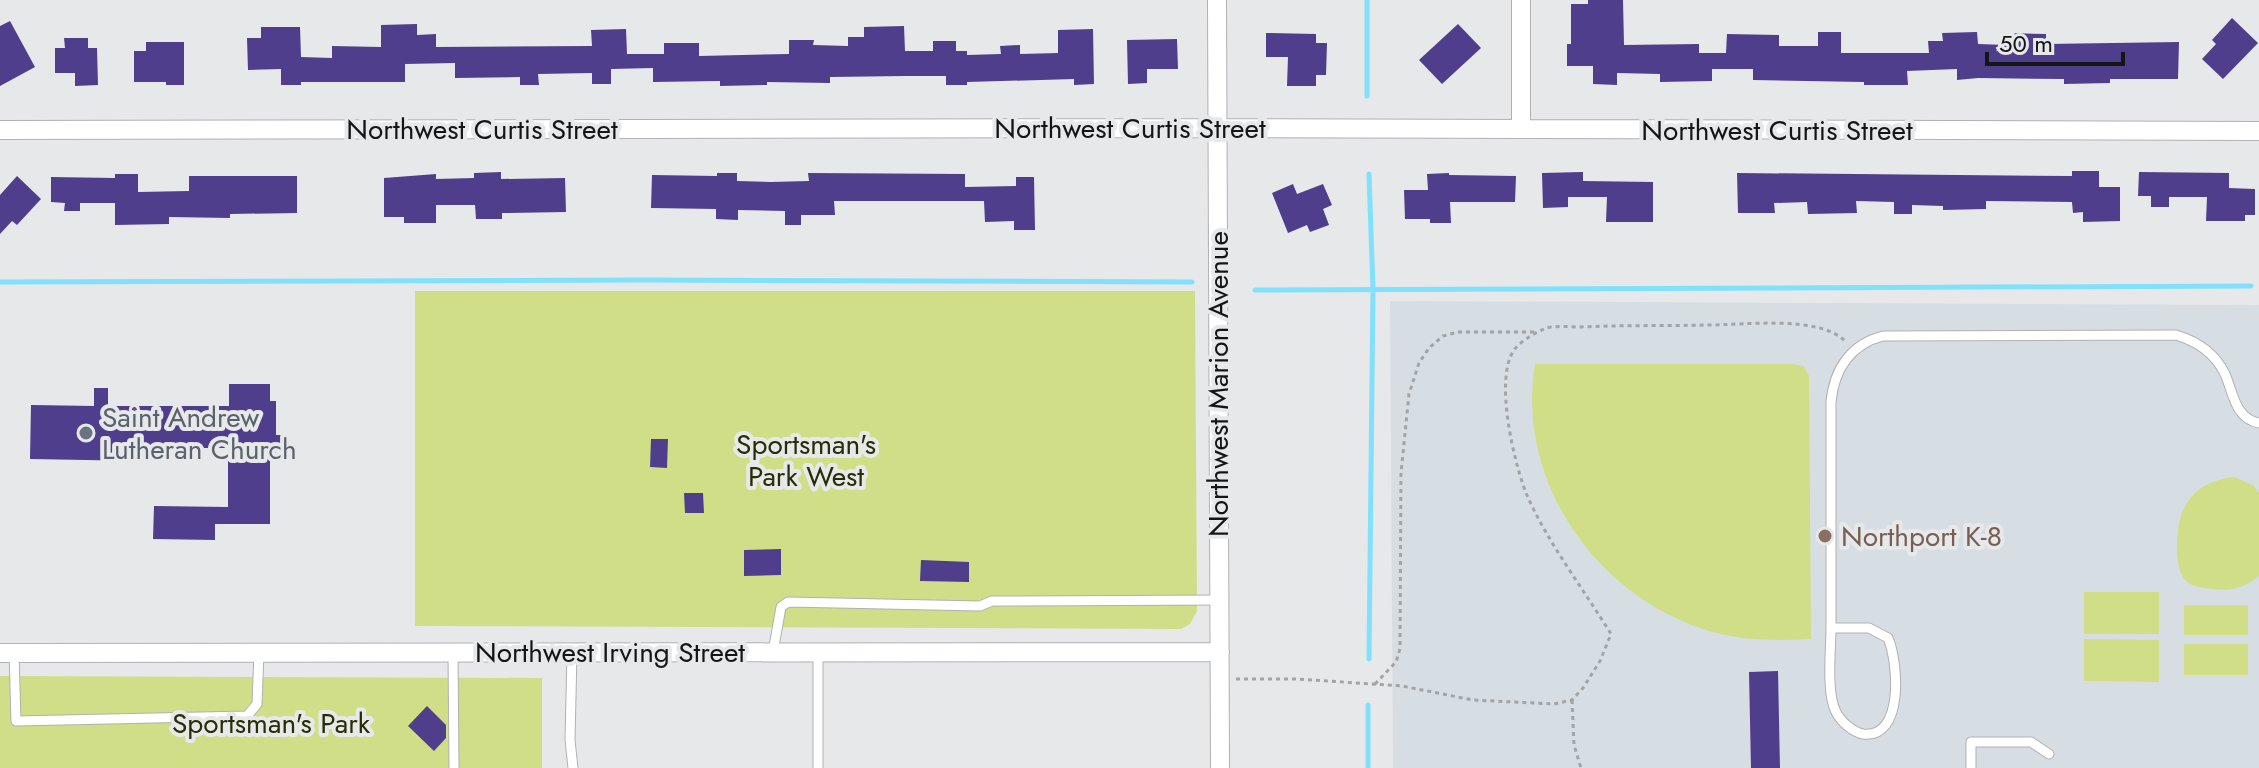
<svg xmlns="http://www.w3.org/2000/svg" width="2259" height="768" viewBox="0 0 2259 768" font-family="Jost,sans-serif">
	<rect width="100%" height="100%" fill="#e7e8ea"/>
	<!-- built -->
	<path fill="#d6dee4" d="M1390,301L2259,305V768H1393Z"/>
	<!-- green -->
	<path fill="#d0de88" d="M415,291H1195L1197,611L1190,624L1181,629L415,626Z
		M1535,364H1793L1804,366L1809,376L1811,639C1775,641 1738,641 1703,629C1594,593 1516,480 1535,364Z
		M2234,477L2253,485L2259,493V576C2246,587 2231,592 2214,589C2204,588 2191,587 2185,580C2179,572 2177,560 2177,550C2176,509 2191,482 2234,477Z
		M2084,592H2159V634H2084Z
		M2184,605H2248V635H2184Z
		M2084,639L2159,640V682L2084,681Z
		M2184,644H2248V675H2184Z
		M0,676L542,678V768H0Z"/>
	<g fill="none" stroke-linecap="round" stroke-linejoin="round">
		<!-- stream -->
		<path stroke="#81e0fc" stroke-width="5" d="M1367,0V96
			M1369,174L1373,289L1369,659
			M0,282L643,280L1192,282
			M1255,290L2251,286
			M1368,705V768"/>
	</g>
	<!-- building -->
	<path fill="#4f3e8b" d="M1588,0H1623L1624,45L1699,44V53H1726L1727,34L1779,35V46H1818V32H1841V53H1929L1928,41H1943L1942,33L1977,32L1978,44L2006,45V33L2046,34V44L2179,42L2178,79H2110V83L2064,84V79L1978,78L1957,80V69L1907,71L1908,85H1864V82L1753,80V69H1712V81L1660,82V74L1617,73V85L1593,84V66H1567V44H1571V4H1588Z
		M2232,18L2258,43L2223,79L2202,59L2216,44L2212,40Z
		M10,21L35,67L0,86V26Z
		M417,24V35L436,34V47L592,46L591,30L626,29L627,54H664V43H699V56L789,54V40H814L813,45L848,46V37H864V27L904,26L905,51H933V41H956V51H967V55L1001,54L1000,46L1020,45V54L1058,53V30L1093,29L1094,84L1074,85V79L967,82V85H946V76H905L830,77V83L767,82V85L720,86V81L653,82V68L611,69V84H592V73L538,74L539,85H520V77L455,78V63L405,64V82H301V85H281V69L248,70L247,38H261V27H300L301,57L332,58V46L381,47V25Z
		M1458,24L1481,48L1442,84L1419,60Z
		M1266,33L1316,34V43H1327L1326,75H1316V86H1287L1288,57H1266Z
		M64,38H88V48H97L98,85L75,86V73H55V48H65Z
		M1177,39L1178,69H1147V83L1128,84L1127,40Z
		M146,42H184V85H166V82H134V51H146Z
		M2072,171H2099V187H2120V221L2083,222V212L2073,213L2072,202L1986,201V209L1943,210V206L1912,205V214H1894V202L1856,201L1857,213L1808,214L1807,202L1774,203L1775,213H1738L1737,173L2072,176Z
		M501,172V179L565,178L566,212L502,213V219H476L475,205H436V223H404V217H384V178L436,174V179L474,178V173Z
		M1583,172V181L1653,182V222H1606L1607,197H1568V207L1543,208L1542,173Z
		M2139,172L2229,173V188L2255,189V215H2245V221H2206L2207,197H2169V207H2151V196H2138Z
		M717,173H737V181L771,182L809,181L808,173L965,174V187L1016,186V177H1034L1035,230H1014V221L985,222L984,201H834L835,215H801V225H785V211L738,210V220L716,219V209L651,208L652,175L717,176Z
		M1449,173V175L1516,176L1515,202H1450L1451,223H1430V219H1405L1404,190H1428L1427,174Z
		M115,174H138V192L189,191V176H297V213L230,214V218L169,217V224L115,225V203H80V211H64L65,203L51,202V177L115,178Z
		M17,176L41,199L17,225L12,221L0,234V195Z
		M1293,184L1297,194L1323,184L1332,205L1323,209L1329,225L1310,232L1307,225L1288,233L1272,193Z
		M229,384H270V401H276V435H285V449H276V455H270V524H215V540L153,539L154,506L228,507V448H142V461L30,459L31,405L94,406V388H108V406H229Z
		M651,439H668L667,468L650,467Z
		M684,493H703L704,513H685Z
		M781,549V575L744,576V550Z
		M921,560L969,562V582L920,581Z
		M1778,671L1780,768H1751L1749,672Z
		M427,706L446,725V738L434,751L408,726Z"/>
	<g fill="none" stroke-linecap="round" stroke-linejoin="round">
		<defs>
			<path id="service" d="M1831,628H1869L1888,638C1898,661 1905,739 1863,734C1853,732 1841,722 1836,712C1826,693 1831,650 1831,627C1831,552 1831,477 1831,402C1834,369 1851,344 1883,336L2176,335C2196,341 2215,353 2225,374C2233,392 2235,419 2259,423
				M773,652L781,607L788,602L980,606L992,601L1220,600
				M818,652V768
				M14,653L16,721L247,716L257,704L259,653
				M453,653L454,768
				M572,653L570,740L573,768
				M1971,768V742H2031L2049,754"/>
			<path id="minor" d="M1217,0L1220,768
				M1521,129V0
				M0,130L1216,128L2259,131
				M0,653L1220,652"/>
		</defs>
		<!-- service casing -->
		<use href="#service" stroke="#b0b1b2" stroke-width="11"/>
		<!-- minor casing -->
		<use href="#minor" stroke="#b0b1b2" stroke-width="20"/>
		<!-- path -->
		<path stroke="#a3a4a5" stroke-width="3" stroke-dasharray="4 4" stroke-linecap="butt" d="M1236,679H1297L1402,686L1473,700L1554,704L1572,700L1583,688L1600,661L1611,634C1584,590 1546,540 1526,493C1514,462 1494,379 1514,350C1520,342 1534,333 1544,329C1554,325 1569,327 1580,327C1623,325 1666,326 1708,325C1744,325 1819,315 1845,341
			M1375,684L1396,662L1400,649L1401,473L1409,394L1419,363L1429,348L1443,336L1458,332H1535
			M1572,700L1574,745L1581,768"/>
		<!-- service -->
		<use href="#service" stroke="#fff" stroke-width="9"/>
		<!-- minor -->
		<use href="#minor" stroke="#fff" stroke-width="18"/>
	</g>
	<!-- markers -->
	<circle fill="#6b7280" stroke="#e7e8ea" stroke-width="3" cx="86" cy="433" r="8"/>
	<circle fill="#8d6e63" stroke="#e7e8ea" stroke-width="3" cx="1825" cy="536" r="8"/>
	<g text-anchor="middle" stroke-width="8" stroke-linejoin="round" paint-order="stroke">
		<!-- street labels -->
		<g font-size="28" fill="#151515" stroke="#e7e8ea">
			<text x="1130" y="138">Northwest Curtis Street</text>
			<text x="482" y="139">Northwest Curtis Street</text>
			<text x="1777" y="140">Northwest Curtis Street</text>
			<text transform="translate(1218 384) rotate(-90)" y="10">Northwest Marion Avenue</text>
			<text x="610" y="662">Northwest Irving Street</text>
		</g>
		<!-- worship labels -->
		<g font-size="28" fill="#5b616d" stroke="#e7e8ea" text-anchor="start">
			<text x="102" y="427">Saint Andrew<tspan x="102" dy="32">Lutheran Church</tspan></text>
		</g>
		<!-- park labels -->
		<g font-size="28" fill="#282d03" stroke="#e7e8ea">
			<text x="806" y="454">Sportsman's<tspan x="806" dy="32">Park West</tspan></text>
			<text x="271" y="733">Sportsman's Park</text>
		</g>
		<!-- education labels -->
		<g font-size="28" fill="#785e54" stroke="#e7e8ea" text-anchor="start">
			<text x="1841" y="546">Northport K-8</text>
		</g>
	</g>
	<!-- scale -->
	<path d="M1987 52v12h136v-12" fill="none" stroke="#151515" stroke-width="4"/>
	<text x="1999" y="52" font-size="24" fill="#151515" stroke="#e7e8ea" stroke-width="6" paint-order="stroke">50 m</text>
</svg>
